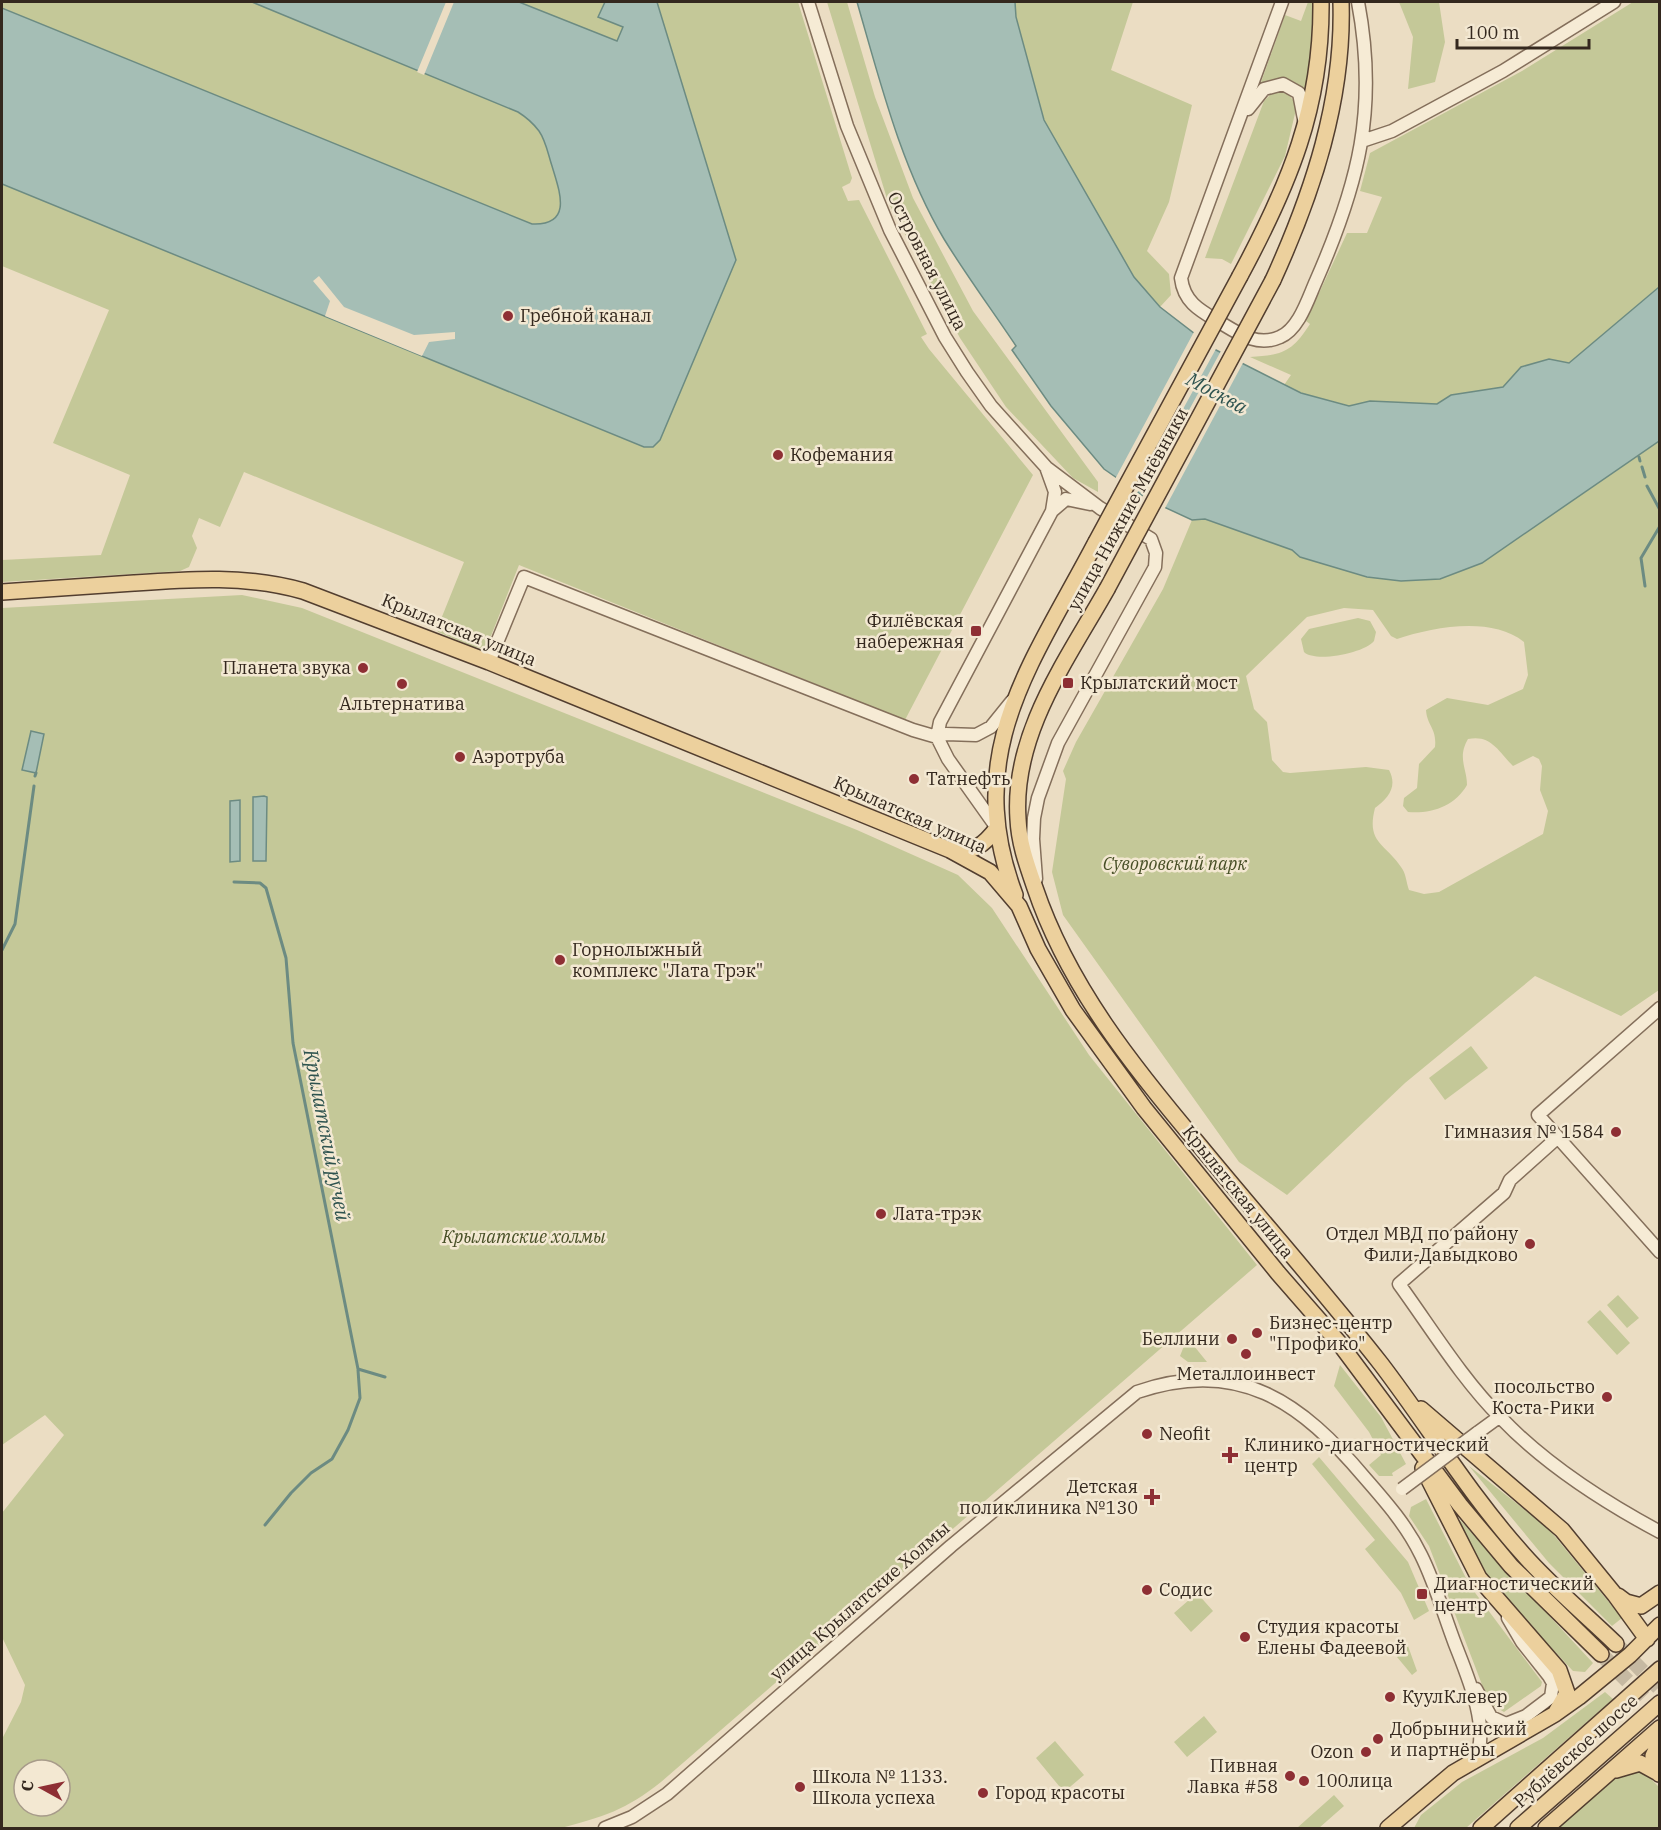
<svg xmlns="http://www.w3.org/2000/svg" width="1661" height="1830" viewBox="0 0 1661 1830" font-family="'IBM Plex Serif',serif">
	<rect width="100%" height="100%" fill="#ebddc3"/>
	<!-- green -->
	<path fill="#c4c898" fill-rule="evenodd" d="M2,2H798L852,178L850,183L842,187L848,201L859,200L927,334L921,337L929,349L1033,475L905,720L519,565L489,641L483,648L474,647L438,632L437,629L464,562L244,472L220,527L199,518L192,536L197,548L189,567L180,571L2,582V560L101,555L130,475L53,443L109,310L2,266Z
		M827,2H847L875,97L913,198L973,311L1098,482V492L1073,478L1006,407L960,338L888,202Z
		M1015,2H1133L1111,70L1192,105L1169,202L1147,251L1169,274L1171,295L1160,307L1134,277L1044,120L1016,17Z
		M1308,2H1314V42L1306,93C1293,76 1278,75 1260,85L1285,15L1301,21Z
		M1399,2H1439L1445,42L1435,82L1408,89L1413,37Z
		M1633,2H1659V287L1569,363L1549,359L1522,367L1503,387L1451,395L1437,404L1370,401L1349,406L1301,393L1284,385L1291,375L1250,357C1283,355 1292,352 1310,324L1306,321L1347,233H1367L1382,197L1360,191L1370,153L1522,71Z
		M1279,91L1289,95L1297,105L1285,156L1231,264L1222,259L1205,258L1264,101L1272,93Z
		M1659,441V990L1621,1016L1535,976L1405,1083L1287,1195L1239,1162L1063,915L1052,872L1066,779L1063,771L1076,742L1163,589L1192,520L1205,519L1292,550L1300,557L1440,579L1482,563ZM1344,608L1373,610L1391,636L1397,639C1434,627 1491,616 1524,642L1528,675L1523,689L1488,705L1447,698L1426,710C1427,726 1437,728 1435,747L1419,764L1417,788L1404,798L1403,806L1408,812C1432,814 1455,806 1467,785C1467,768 1457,758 1468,739C1491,734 1499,752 1513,766L1533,756L1539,759L1542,766L1540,790L1548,811L1543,834L1439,892L1424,894L1409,890C1406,882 1406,873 1401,867C1385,843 1366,843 1375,808C1388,798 1398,787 1389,770L1366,767L1290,773L1283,772L1272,760L1267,722L1254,709L1246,676L1307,617Z
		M242,595L302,608L857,830L958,875L992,908L1089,1055L1257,1265L661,1782C626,1810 603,1817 561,1828H2V1739L21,1702L25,1685L2,1637V1513L64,1435L45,1415L2,1445V608ZM24,1770H60V1806H24Z
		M1358,618L1370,621L1376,632L1374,641C1365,653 1315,663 1304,652L1301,639L1309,629Z
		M1471,1046L1488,1068L1445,1100L1429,1078Z
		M1618,1295L1639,1318L1627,1328L1607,1305Z
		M1600,1310L1630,1343L1617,1355L1587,1322Z
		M1190,1341L1207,1362H1188L1180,1356L1184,1346Z
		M1340,1365L1381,1417L1406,1464L1392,1473L1393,1476H1379L1369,1465L1381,1455L1369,1432L1334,1386Z
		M1319,1457L1408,1562L1429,1611L1414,1620L1401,1593L1365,1549L1375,1540L1312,1464Z
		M1469,1466L1548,1528L1622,1618L1612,1626L1549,1563Z
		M1426,1499L1470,1586L1542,1682L1541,1686L1504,1712L1489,1703L1429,1546L1409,1516L1411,1507Z
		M1460,1520L1593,1663L1585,1672L1573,1671C1545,1640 1463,1561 1460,1520Z
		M1197,1593L1213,1611L1191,1632L1174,1613Z
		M1408,1646L1417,1671L1412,1675L1397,1657Z
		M1605,1692L1613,1699L1466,1828H1414L1421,1815L1462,1782L1543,1738Z
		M1204,1716L1217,1732L1187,1757L1174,1742Z
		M1055,1741L1084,1775L1064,1792L1036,1758Z
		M1638,1770L1645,1773L1659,1787V1828H1557L1622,1772Z
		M1334,1795L1344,1806L1319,1828H1297Z"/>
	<!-- water -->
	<path fill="#a5beb5" stroke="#6c8b82" stroke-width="1.5" d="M252,2H519L617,41L623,27L598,17L605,2H657L736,260L660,440L653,447H644L2,184V8L532,224C574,226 559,190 552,166C548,154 546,141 539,131C533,123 526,117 518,112Z
		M857,2H1015L1016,17L1044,120L1134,277L1160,307L1216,350L1301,393L1349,406L1370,401L1437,404L1451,395L1503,387L1521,367L1549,359L1569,363L1659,287V441L1482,563L1440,579L1401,581L1367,577L1300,557L1292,550L1205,519L1192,520L1149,500L1104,469L1051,406L1012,350L1016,346C992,310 966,275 944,239C901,167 880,81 857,2Z
		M31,731L44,734L36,773L22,770Z
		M264,796L267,797L266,861H253V797Z
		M240,800V861L230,862V801Z"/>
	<!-- pier -->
	<path fill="#ebddc3" d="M446,2H454L424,75L417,72Z
		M319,276L344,307L414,335L455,332V339L429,342L422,356L325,316L330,301L313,281Z
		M1195,330L1217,347L1136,495L1114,481Z
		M1222,349L1244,361L1164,510L1141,499Z"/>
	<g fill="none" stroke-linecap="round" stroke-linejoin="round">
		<!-- stream -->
		<path stroke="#6c8b82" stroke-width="3" d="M1639,457L1640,461
			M1642,467L1645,477
			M1647,486L1660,510
			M1645,586L1641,558L1660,526
			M35,776L36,773
			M234,882L260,883L266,888L286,958L293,1043L358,1369L385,1377
			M2,950L15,924L34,786
			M265,1525L291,1493L311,1473L332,1459L348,1430L360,1398L358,1370"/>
		<!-- major-tunnel -->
		<path stroke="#c6b9a2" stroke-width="15" stroke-dasharray="15 8" stroke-linecap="butt" d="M1616,1644L1660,1689
			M1601,1654L1660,1714"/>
		<defs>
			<path id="minor" d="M808,2L847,126L890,230L945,337L967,372L991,406L1046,467L1055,492L1052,511
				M1282,2L1181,278C1184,303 1201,311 1221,323C1239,334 1258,347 1280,337C1299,329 1308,299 1316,281C1359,183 1378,108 1358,2
				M1248,109L1264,89L1283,84L1299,93L1304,119
				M1362,141L1392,131L1503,71L1614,2
				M489,662L524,577L913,730L937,737L946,734L976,735L991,727L1012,701
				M997,828L948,759L937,737L940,722L1052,511L1066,499L1090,504
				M1036,879L1033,839L1034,818L1038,798L1058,743L1155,567L1156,553L1151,539L1100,508L1047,468
				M1660,1008L1538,1115L1660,1252
				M1557,1138L1510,1180L1504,1193L1399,1284C1431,1328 1462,1379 1501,1418C1545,1464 1604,1502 1660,1532
				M1477,1433L1499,1417
				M1476,1689L1491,1717L1506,1724L1526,1716L1551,1697L1553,1683L1549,1676L1522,1642L1508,1618
				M605,1828L632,1817L667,1794L951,1546L1137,1392C1239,1357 1301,1402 1365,1478C1386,1502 1407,1526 1421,1555C1435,1583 1444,1615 1455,1644C1467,1675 1490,1727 1476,1758"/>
			<path id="major" d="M1240,276C1289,185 1322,107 1321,2
				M1273,280C1313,192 1344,99 1341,2
				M1107,589C1067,660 1012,734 1018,819C1019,843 1027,865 1035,888C1068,986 1134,1068 1200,1146C1260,1219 1323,1290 1381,1364C1429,1427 1470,1495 1523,1554C1551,1586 1585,1614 1616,1644
				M2,592C46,589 90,586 134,583C191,579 247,575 303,591L489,662L950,850L990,872L1019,906L1038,949L1073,1010L1144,1108L1278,1273L1340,1344L1460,1505L1511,1566L1601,1654
				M952,850C975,852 983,846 997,828
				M1015,895C961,752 1032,664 1096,542
				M1421,1409L1562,1530L1615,1595L1647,1639
				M1423,1468L1479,1578L1559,1670L1567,1693L1555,1714
				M1618,1596L1626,1602L1641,1606L1660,1593
				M1616,1770L1640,1763L1660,1774
				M1659,1774L1653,1756L1660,1741
				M1388,1828L1453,1773L1555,1714L1579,1697L1630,1655L1660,1625
				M1481,1828L1660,1669
				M1518,1828L1660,1703
				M1546,1828L1660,1728"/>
		</defs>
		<!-- minor casing -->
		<use href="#minor" stroke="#846f5b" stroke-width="15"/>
		<!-- major casing -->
		<use href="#major" stroke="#523e2f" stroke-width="18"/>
		<!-- minor -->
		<use href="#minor" stroke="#f6ebd5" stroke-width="12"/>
		<!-- major -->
		<use href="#major" stroke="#ecd09d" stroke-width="15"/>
		<defs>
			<path id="minor-bridge" d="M1402,1489L1477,1433"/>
			<path id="major-bridge" d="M1096,542L1240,276
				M1107,589L1273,280"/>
		</defs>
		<!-- minor-bridge casing -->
		<use href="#minor-bridge" stroke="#846f5b" stroke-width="15" stroke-linecap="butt"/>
		<!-- major-bridge casing -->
		<use href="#major-bridge" stroke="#523e2f" stroke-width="18" stroke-linecap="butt"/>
		<!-- minor-bridge -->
		<use href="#minor-bridge" stroke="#f6ebd5" stroke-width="12"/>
		<!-- major-bridge -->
		<use href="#major-bridge" stroke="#ecd09d" stroke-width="15"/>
	</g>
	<!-- markers -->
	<g fill="#8e2f34" stroke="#f3e8d2" stroke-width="2">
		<circle cx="508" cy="316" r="6"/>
		<circle cx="778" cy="455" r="6"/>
		<rect x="970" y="625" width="12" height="12" rx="3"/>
		<circle cx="363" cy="668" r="6"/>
		<rect x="1062" y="677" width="12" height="12" rx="3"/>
		<circle cx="402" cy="684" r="6"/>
		<circle cx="460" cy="757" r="6"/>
		<circle cx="914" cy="779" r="6"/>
		<circle cx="560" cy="960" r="6"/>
		<circle cx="1616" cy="1132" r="6"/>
		<circle cx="881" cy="1214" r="6"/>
		<circle cx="1530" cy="1244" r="6"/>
		<circle cx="1257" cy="1333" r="6"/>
		<circle cx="1232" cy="1339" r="6"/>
		<circle cx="1246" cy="1354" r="6"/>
		<circle cx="1607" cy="1397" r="6"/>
		<circle cx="1147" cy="1434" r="6"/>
		<path d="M1227 1446h6v6h6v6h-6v6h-6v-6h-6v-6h6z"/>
		<path d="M1149 1488h6v6h6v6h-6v6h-6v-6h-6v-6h6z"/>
		<circle cx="1147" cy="1590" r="6"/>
		<rect x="1416" y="1588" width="12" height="12" rx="3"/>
		<circle cx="1245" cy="1637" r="6"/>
		<circle cx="1390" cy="1697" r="6"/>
		<circle cx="1378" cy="1739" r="6"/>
		<circle cx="1366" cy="1752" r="6"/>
		<circle cx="1290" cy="1776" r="6"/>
		<circle cx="1304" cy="1781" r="6"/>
		<circle cx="800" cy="1787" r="6"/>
		<circle cx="983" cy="1793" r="6"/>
	</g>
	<g text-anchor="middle" stroke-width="5" stroke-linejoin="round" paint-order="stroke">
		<!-- street labels -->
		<g font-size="18" fill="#34281e" stroke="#f3e8d2">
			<text transform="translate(927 261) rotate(63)" y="6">Островная улица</text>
			<text transform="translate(1128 509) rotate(-61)" y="6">улица Нижние Мнёвники</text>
			<text transform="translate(459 630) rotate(22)" y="6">Крылатская улица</text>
			<text transform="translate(910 815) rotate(24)" y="6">Крылатская улица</text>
			<text transform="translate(1238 1192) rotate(51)" y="6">Крылатская улица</text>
			<text transform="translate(860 1601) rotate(-41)" y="6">улица Крылатские Холмы</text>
			<text transform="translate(1576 1751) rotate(-42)" y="6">Рублёвское шоссе</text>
		</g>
		<!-- poi labels -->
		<g font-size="18" fill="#34281e" stroke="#f3e8d2" text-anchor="start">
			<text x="520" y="322">Гребной канал</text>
			<text x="790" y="461">Кофемания</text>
			<text x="964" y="627" text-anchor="end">Филёвская<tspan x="964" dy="21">набережная</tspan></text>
			<text x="351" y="674" text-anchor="end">Планета звука</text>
			<text x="1080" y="689">Крылатский мост</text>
			<text x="402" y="710" text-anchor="middle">Альтернатива</text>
			<text x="472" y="763">Аэротруба</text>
			<text x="926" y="785">Татнефть</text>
			<text x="572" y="956">Горнолыжный<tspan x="572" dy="21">комплекс "Лата Трэк"</tspan></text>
			<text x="1604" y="1138" text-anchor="end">Гимназия № 1584</text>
			<text x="893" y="1220">Лата-трэк</text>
			<text x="1518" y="1240" text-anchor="end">Отдел МВД по району<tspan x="1518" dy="21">Фили-Давыдково</tspan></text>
			<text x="1269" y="1329">Бизнес-центр<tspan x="1269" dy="21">"Профико"</tspan></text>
			<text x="1220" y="1345" text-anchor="end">Беллини</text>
			<text x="1246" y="1380" text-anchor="middle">Металлоинвест</text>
			<text x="1595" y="1393" text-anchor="end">посольство<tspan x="1595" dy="21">Коста-Рики</tspan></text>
			<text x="1159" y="1440">Neofit</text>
			<text x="1244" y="1451">Клинико-диагностический<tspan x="1244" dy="21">центр</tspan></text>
			<text x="1138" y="1493" text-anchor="end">Детская<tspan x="1138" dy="21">поликлиника №130</tspan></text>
			<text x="1434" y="1590">Диагностический<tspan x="1434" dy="21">центр</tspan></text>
			<text x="1159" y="1596">Содис</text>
			<text x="1257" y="1633">Студия красоты<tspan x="1257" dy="21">Елены Фадеевой</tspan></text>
			<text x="1402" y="1703">КуулКлевер</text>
			<text x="1390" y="1735">Добрынинский<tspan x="1390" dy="21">и партнёры</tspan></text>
			<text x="1354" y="1758" text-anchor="end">Ozon</text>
			<text x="1278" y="1772" text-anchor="end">Пивная<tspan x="1278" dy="21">Лавка #58</tspan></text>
			<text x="812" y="1783">Школа № 1133.<tspan x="812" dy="21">Школа успеха</tspan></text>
			<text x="1316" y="1787">100лица</text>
			<text x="995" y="1799">Город красоты</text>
		</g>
		<!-- park labels -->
		<g font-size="18" font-style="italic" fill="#474f26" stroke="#f3e8d2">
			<text x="1175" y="870">Суворовский парк</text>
			<text x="524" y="1243">Крылатские холмы</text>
		</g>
		<!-- water labels -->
		<g font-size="20" font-style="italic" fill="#2e534f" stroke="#f3e8d2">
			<text transform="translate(1217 393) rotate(28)" y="7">Москва</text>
			<text transform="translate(327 1135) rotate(79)" y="7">Крылатский ручей</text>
		</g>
	</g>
	<!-- border -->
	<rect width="1661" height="1830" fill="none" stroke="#34281e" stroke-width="6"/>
	<!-- north arrow -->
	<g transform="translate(42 1788) rotate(278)"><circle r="28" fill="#f3e8d2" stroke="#a79b8a" stroke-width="1.5"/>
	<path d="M0-4.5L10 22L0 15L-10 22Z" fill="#8e2f34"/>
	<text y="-9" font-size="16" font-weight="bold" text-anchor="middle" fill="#34281e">С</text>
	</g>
	<!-- scale -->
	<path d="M1457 39v9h132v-9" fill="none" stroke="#34281e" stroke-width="3"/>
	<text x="1466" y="39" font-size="18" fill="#34281e" stroke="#f3e8d2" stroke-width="4.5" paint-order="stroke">100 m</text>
</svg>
